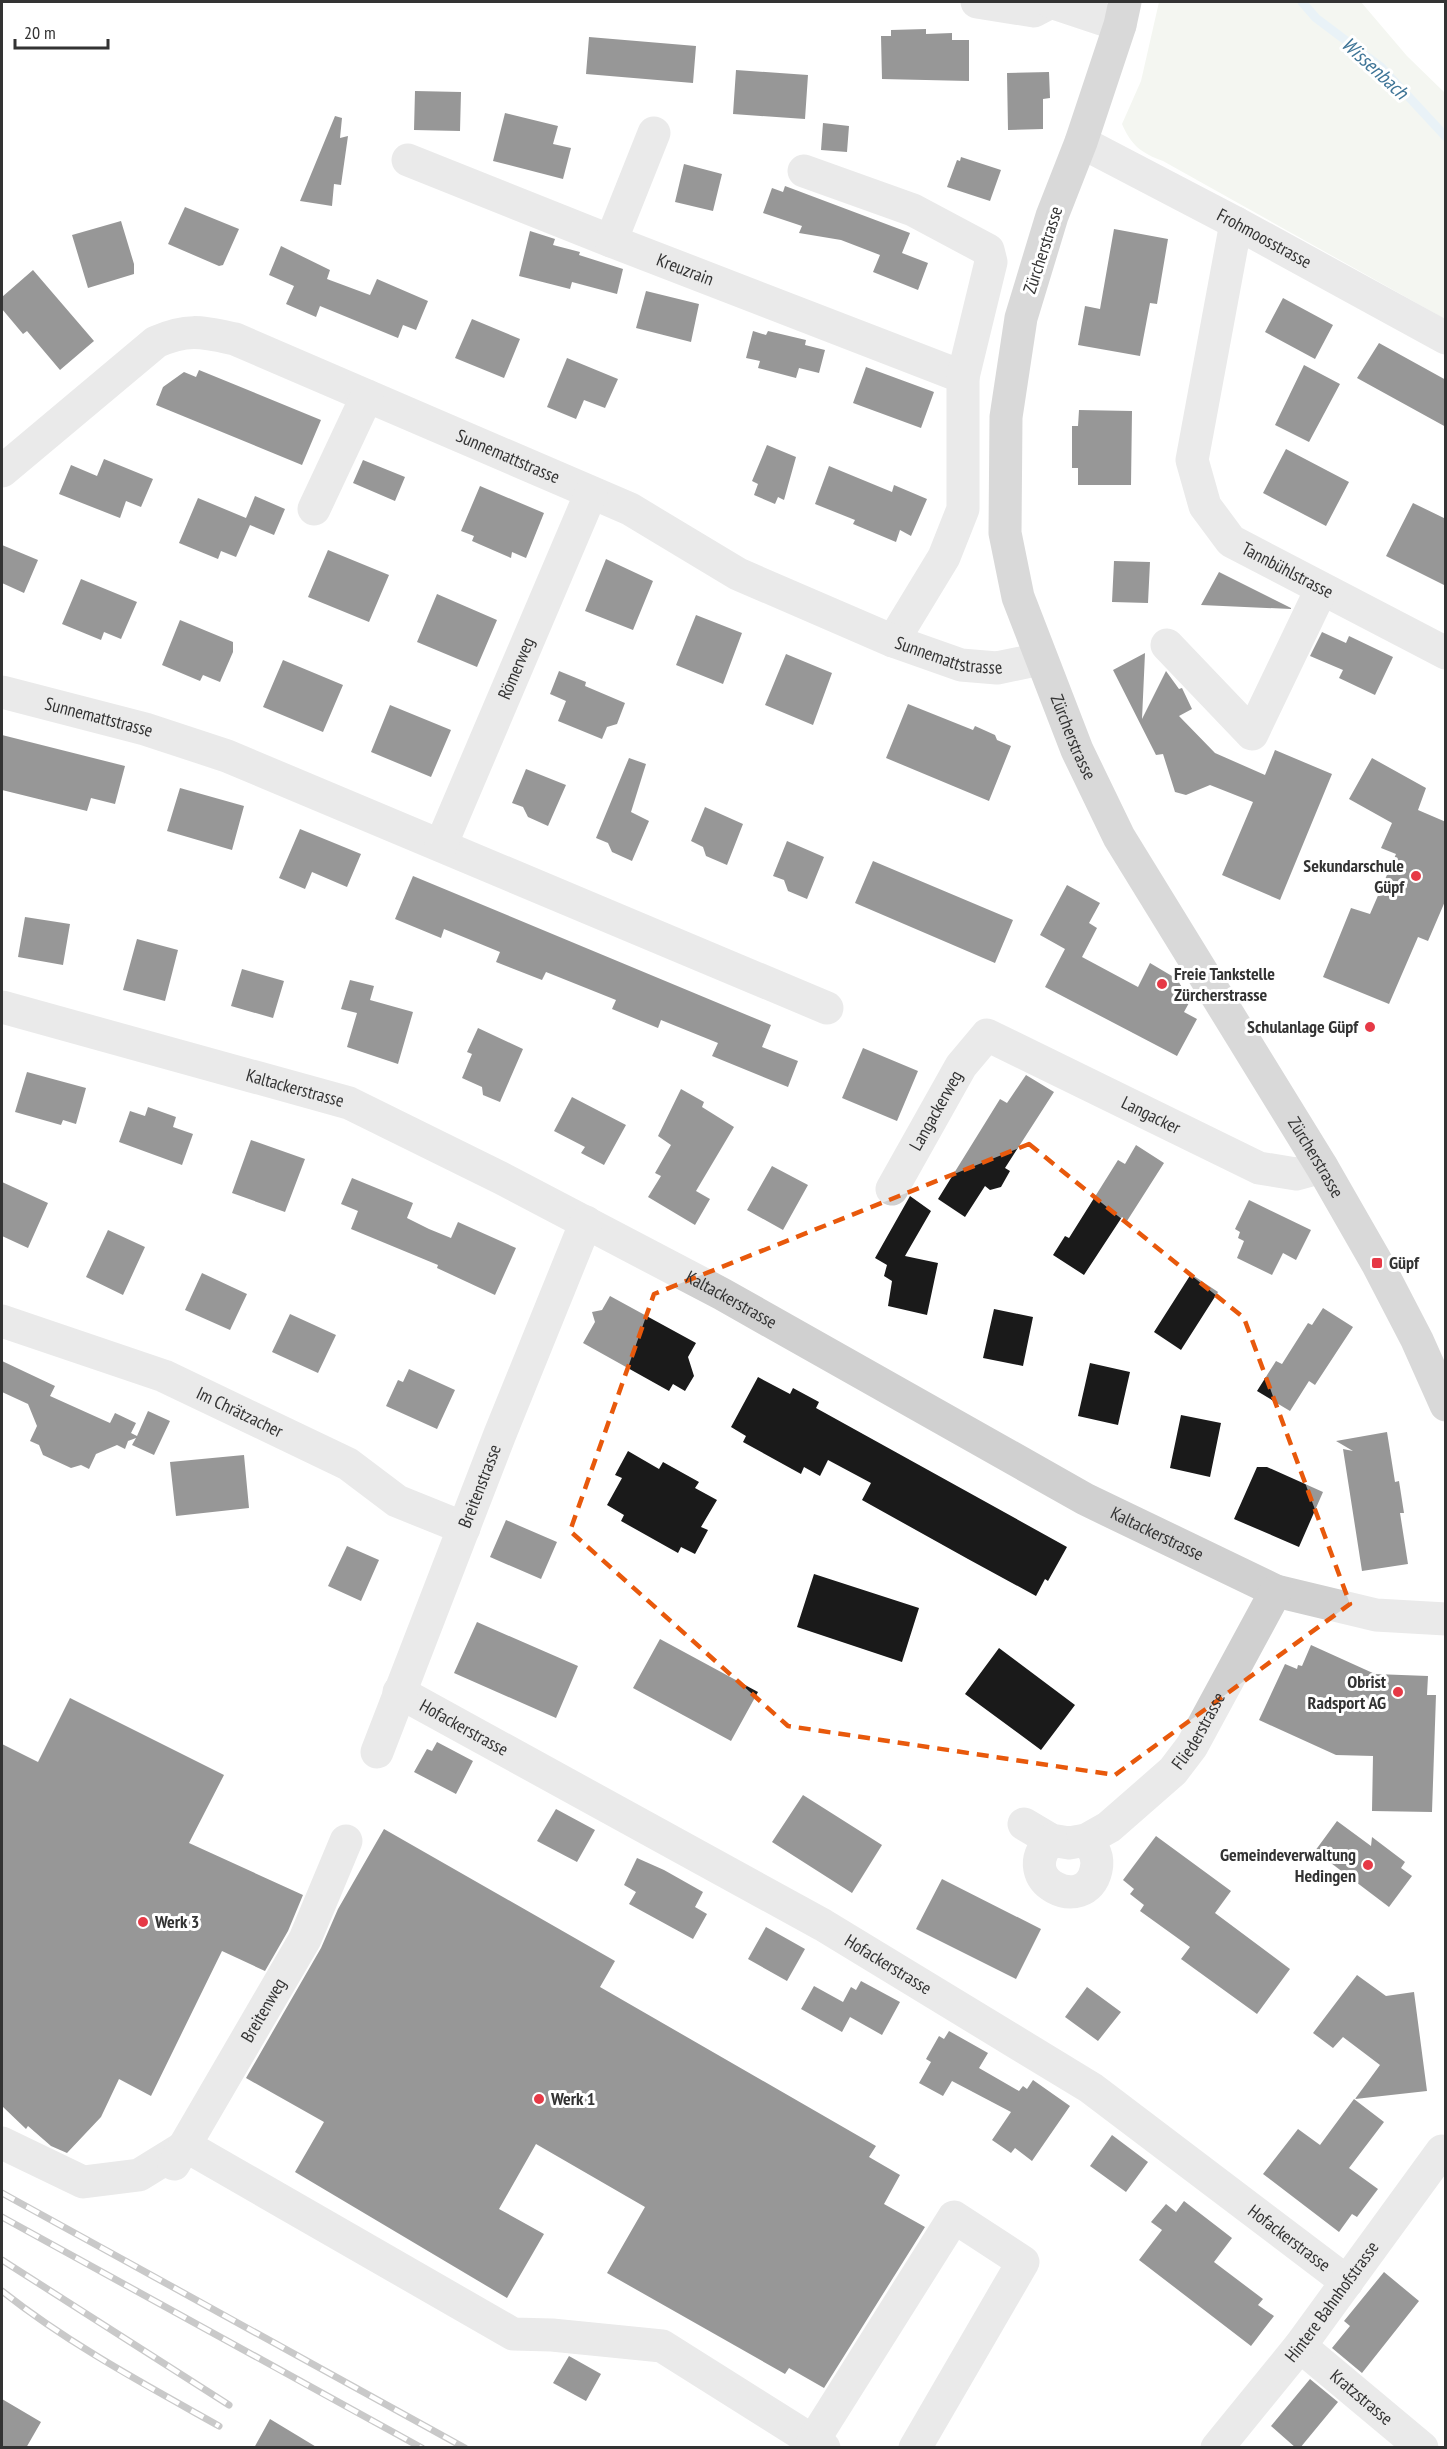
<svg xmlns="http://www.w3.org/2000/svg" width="1447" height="2449" viewBox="0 0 1447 2449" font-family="'PT Sans Narrow',sans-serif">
	<rect width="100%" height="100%" fill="#fff"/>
	<!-- green -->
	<path fill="#e6ecdf" d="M1159,2H1361L1407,56L1445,93V319L1163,161C1141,153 1131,145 1122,124L1141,81Z"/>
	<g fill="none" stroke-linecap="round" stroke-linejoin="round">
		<!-- stream -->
		<path stroke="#cfe2ee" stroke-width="9" d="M1302,2L1316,18L1381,67L1446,137"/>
	</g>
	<!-- building -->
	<path fill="#1a1a1a" d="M926,29V34L952,33V40H969V81L882,79L881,36H891V30Z
		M589,37L696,46L693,83L586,74Z
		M736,70L808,75L805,119L733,114Z
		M1049,72L1050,98L1043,99V129L1008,130L1007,73Z
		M415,91L461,92L460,131L414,130Z
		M505,113L558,126L553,144L571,148L563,179L493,161Z
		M335,116L342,118L340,138L348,136L341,185L334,184L332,206L300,201Z
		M823,123L849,126L847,152L821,150Z
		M961,157L1001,170L990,201L947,187L957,160L960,161Z
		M684,164L722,174L713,211L675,202Z
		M785,186L910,233L902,253L928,263L918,290L873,272L880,255L841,240L799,233L802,226L763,213L772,188L783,192Z
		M185,207L239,229L223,265L219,266L168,244Z
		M121,221L134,264V274L88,288L72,235Z
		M1114,229L1168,239L1157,304L1150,303L1140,356L1078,345L1085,306L1100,309Z
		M530,231L555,239L553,245L580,252L579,255L623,269L617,294L572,282L570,289L519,276Z
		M281,246L330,270L327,279L370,295L377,279L428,301L416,330L403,325L398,338L320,306L316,317L286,304L294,286L269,275Z
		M33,270L94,341L60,370L27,331L23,334L2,309V297Z
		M646,291L699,304L691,342L636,328Z
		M1283,298L1333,325L1315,359L1265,332Z
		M472,319L520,339L504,378L455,358Z
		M753,331L766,335L768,331L806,340L805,345L825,350L819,373L799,368L796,378L758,368L760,361L746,358Z
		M1379,343L1446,380V427L1357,378Z
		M567,358L618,379L605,408L584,400L576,419L547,407Z
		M1304,365L1340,384L1309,442L1275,425Z
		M866,367L934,392L921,428L853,403Z
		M199,370L321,420L302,465L156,405L163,387L184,372L196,377Z
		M1079,410L1132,411L1131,485H1078V468H1072V426H1078Z
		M767,445L796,457L784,500L778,497L775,504L754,495L758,484L752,481Z
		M1286,449L1349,482L1326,526L1263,493Z
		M104,459L153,479L141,507L126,501L120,518L59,494L71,465L97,476Z
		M363,460L405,477L395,501L353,483Z
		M829,466L892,492L894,485L927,499L911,536L900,530L896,542L853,524L855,520L815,504Z
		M480,486L544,513L526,558L512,552L511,558L472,541L474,536L461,531Z
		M255,496L285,509L274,535L250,525L236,557L221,551L218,559L179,543L198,498L246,518Z
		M1413,503L1446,519V586L1386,556Z
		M2,545L38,560L24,593L2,583Z
		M328,550L389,575L369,622L308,597Z
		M606,559L653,581L633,630L585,611Z
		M1114,561L1150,562L1148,603L1112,602Z
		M1219,572L1291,608V609L1201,605Z
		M81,579L137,602L121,639L104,632L101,640L62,624Z
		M437,594L497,620L477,667L417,642Z
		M696,615L742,633L723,684L676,665Z
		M180,620L233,642V652L220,682L203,675L200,681L162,665Z
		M1322,632L1346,643L1349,636L1393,657L1375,695L1339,678L1343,670L1310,656Z
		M1145,653L1142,719L1166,671L1179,689L1182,688L1192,709L1179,716L1215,753L1265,775L1275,750L1332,774L1280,900L1222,875L1253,802L1210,785L1186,795L1175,792L1163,754L1156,755L1113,670Z
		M786,654L832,673L813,725L765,705Z
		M283,660L343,685L323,732L263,707Z
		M559,671L586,682L585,686L625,703L617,724L607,727L602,739L558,721L566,701L550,694Z
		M908,704L973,730L975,726L995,735L997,740L1011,746L989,801L886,758Z
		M390,705L451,730L431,777L371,752Z
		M2,735L125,766L115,804L91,798L87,811L2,790Z
		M629,758L646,764L631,812L649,821L632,861L612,852L608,843L596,838Z
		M1372,758L1426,788L1418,810L1446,822V899L1428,941L1418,937L1389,1004L1323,977L1351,908L1370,914L1396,854L1381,848L1392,823L1349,799Z
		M526,769L566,785L548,826L528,817L523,807L512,803Z
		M180,788L244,806L232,850L167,831Z
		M705,807L743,824L727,865L706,856L703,847L691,841Z
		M300,829L361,854L347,887L312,872L305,889L279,878Z
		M787,841L824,857L807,899L788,891L784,880L773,876Z
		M873,861L1013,920L995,963L855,903Z
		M413,876L771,1025L762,1047L798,1061L788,1087L712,1056L718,1043L661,1020L658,1028L612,1009L616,1000L546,972L542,980L496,962L500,952L444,929L441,938L395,919Z
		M1067,885L1100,903L1089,923L1097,928L1082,957L1138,987L1150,963L1177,979L1190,1001L1184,1012L1197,1019L1177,1056L1045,987L1065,949L1040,935Z
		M25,917L70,924L63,965L18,957Z
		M137,939L178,950L165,1001L123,990Z
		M242,969L284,981L273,1018L231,1006Z
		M350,980L374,986L370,1000L413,1012L398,1064L347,1047L357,1013L341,1009Z
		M478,1028L523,1049L500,1102L483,1095L482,1087L462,1078L472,1054L467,1052Z
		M863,1048L918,1071L897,1121L842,1098Z
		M27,1072L86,1088L76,1124L63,1120L61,1125L15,1112Z
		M1026,1075L1054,1092L1005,1168L1010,1171L1001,1187L990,1190L985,1186L965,1217L938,1199L1000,1099L1007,1103Z
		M681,1089L704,1102L702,1107L734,1127L696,1191L710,1199L695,1225L648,1197L661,1176L655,1173L671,1145L658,1136Z
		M572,1097L626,1125L604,1165L581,1153L585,1147L554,1131Z
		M148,1107L176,1117L173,1127L193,1134L182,1165L119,1142L130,1111L145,1116Z
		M251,1140L305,1159L285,1212L232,1193Z
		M1136,1145L1164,1163L1127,1221L1122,1217L1084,1275L1053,1255L1065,1236L1069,1238L1118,1160L1125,1164Z
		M772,1166L808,1185L783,1230L747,1210Z
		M352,1178L413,1203L407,1218L429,1229L451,1238L458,1222L516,1248L495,1295L437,1268L438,1265L351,1229L358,1211L341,1204Z
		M2,1182L48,1203L28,1248L2,1236Z
		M910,1196L931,1211L905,1256L938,1263L927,1315L888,1306L892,1281L884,1276L887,1265L875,1258Z
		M1249,1200L1311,1230L1296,1260L1283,1253L1272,1275L1237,1258L1244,1241L1238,1238L1240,1232L1235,1229Z
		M108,1230L145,1247L123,1295L86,1277Z
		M202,1273L247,1294L230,1330L185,1310Z
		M1191,1274L1218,1292L1181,1350L1154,1332Z
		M610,1296L696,1343L688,1357L694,1376L685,1391L673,1384L669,1391L583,1343L595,1322L592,1312L602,1310Z
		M1323,1308L1353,1327L1315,1385L1309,1381L1290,1411L1257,1391L1276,1361L1282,1364L1308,1323L1312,1325Z
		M994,1309L1033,1317L1023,1366L983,1358Z
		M290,1314L336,1335L318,1373L272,1352Z
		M2,1361L55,1386L50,1396L110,1423L115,1413L136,1423L131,1433L137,1436L148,1411L170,1421L154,1455L132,1445L136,1438L128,1441L125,1449L117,1445L96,1454L89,1469L81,1465L71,1468L43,1455L39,1445L30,1441L37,1426L28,1404L2,1392Z
		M1090,1363L1130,1372L1118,1425L1078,1416Z
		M409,1369L455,1390L437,1429L386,1406L398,1380L403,1382Z
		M758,1377L790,1394L793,1388L819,1402L816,1408L1067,1547L1048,1581L1045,1579L1036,1596L968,1559L862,1500L871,1483L828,1460L820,1476L804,1467L801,1474L743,1442L746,1436L731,1427Z
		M1181,1415L1221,1423L1210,1477L1170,1468Z
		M1387,1432L1395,1482L1399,1481L1404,1513H1400L1408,1564L1362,1571L1343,1449L1353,1451L1336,1441Z
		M628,1451L659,1469L663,1462L699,1482L695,1488L717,1500L701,1527L708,1530L695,1554L681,1547L678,1553L621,1521L624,1515L607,1505L622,1478L615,1475Z
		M244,1455L249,1508L176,1516L170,1462Z
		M1257,1467H1267L1323,1492L1299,1547L1234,1519Z
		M506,1520L557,1542L541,1579L490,1557Z
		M347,1546L379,1560L361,1601L328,1586Z
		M814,1574L919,1608L902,1662L797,1627Z
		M477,1622L578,1666L556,1718L454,1673Z
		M660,1639L758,1692L731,1741L633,1688Z
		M1311,1645L1375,1674L1428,1676L1427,1695H1436L1432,1812L1372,1811L1373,1756L1336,1755L1259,1720L1285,1664L1297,1669L1298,1665L1302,1666Z
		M999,1648L1075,1705L1041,1750L965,1694Z
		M70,1698L224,1775L189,1843L303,1895L288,1931L265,1971L222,1951L151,2096L119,2079L101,2117L67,2153L51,2146L28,2126L26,2129L2,2106V1744L38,1762Z
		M437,1742L473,1761L456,1794L414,1772L427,1749L432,1751Z
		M803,1795L882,1845L852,1893L772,1842Z
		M556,1809L595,1830L577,1862L537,1841Z
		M1337,1821L1371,1846L1372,1837L1405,1862L1401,1868L1412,1876L1389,1907L1315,1851Z
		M384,1829L615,1961L600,1987L876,2146L869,2157L900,2175L884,2204L925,2227L824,2388L789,2368L785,2374L607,2273L645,2207L536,2144L499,2209L544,2234L507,2298L295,2172L324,2122L246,2078L321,1948L338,1909Z
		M1156,1836L1231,1891L1215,1913L1290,1969L1257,2014L1181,1959L1190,1947L1140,1911L1144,1905L1130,1894L1134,1889L1123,1880Z
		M637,1858L664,1870L703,1892L695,1907L707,1914L693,1939L629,1904L636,1892L624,1885Z
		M942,1879L1041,1929L1016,1979L916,1929Z
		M766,1927L805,1949L787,1981L748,1959Z
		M1357,1975L1386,1996L1414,1992L1427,2091L1355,2099L1380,2065L1343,2037L1333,2048L1313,2033Z
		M861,1981L900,2002L882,2035L850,2017L842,2032L801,2009L814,1986L843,2002L851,1987L856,1990Z
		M1087,1987L1121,2012L1098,2041L1065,2017Z
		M949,2031L988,2053L979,2068L1019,2091L1023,2086L1027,2089L1033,2080L1070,2106L1032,2161L1015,2148L1011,2153L992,2140L1011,2112L952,2081L943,2096L919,2083L931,2062L926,2059L939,2036L944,2039Z
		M1354,2099L1384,2122L1349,2168L1378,2189L1357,2217L1352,2214L1339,2232L1263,2174L1298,2129L1320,2145Z
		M1112,2135L1148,2162L1126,2192L1090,2166Z
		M1184,2201L1232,2238L1214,2262L1263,2299L1258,2305L1274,2316L1251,2346L1139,2260L1162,2230L1151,2222L1166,2204L1176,2212Z
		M1384,2272L1419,2301L1362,2373L1332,2348L1350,2326L1344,2321Z
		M569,2356L601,2374L586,2401L553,2383Z
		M1310,2379L1338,2402L1300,2448H1296L1271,2426Z
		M2,2399L41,2422L26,2448H2Z
		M270,2419L318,2448H254Z"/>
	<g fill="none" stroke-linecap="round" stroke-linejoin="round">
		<!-- minor -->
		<g stroke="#d0d0d0" stroke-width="33">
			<path d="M977,2L1034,11L1051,2"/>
			<path d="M1051,2L1120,25"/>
			<path id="s1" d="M1081,142L1236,223L1446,338"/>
			<path id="s2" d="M408,160L611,241L963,377V509L944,557L893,641"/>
			<path d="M804,171L913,210L988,250L991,262L963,377"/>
			<path id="s3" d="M1236,223L1192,460L1205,506L1231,541L1446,653"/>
			<path d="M611,241L654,133"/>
			<path id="s4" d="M2,471L156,342C188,328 202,332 235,339L630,509L738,574L893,641L961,665L997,668L1040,659"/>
			<path d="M314,509L367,396"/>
			<path d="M1167,645L1252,734L1321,590"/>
			<path id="s5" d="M2,692L145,729L227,756L827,1008"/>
			<path id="s6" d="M441,845L591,493"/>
			<path id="s7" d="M2,1007L349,1103L501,1178L722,1294L1085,1499L1276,1591L1376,1615L1446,1619"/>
			<path id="s8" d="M892,1189L961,1066L987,1035L1259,1168L1296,1174L1322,1167"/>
			<path id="s9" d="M2,1321L164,1376L348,1464L397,1501L464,1528"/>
			<path id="s10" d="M399,1692L823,1925L1091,2088L1347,2282"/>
			<path id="s11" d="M377,1752L500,1434L586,1222"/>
			<path id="s12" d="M1024,1824L1051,1840L1069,1843L1086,1840L1109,1827L1173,1771L1192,1746L1276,1591"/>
			<path d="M1051,1840C1011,1881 1086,1916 1096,1870C1099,1857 1094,1849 1086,1840"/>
			<path d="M2,2143L83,2182L139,2175L186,2146L513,2334L552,2335L662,2346L824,2448"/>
			<path id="s13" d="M174,2164L305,1939L346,1841"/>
			<path id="s14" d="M1300,2346L1422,2448"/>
			<path d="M813,2441L954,2217L1023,2262L915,2448"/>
			<path id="s15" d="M1217,2448L1300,2346L1442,2151"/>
		</g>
		<!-- major -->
		<path stroke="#ababab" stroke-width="33" id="s16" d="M1125,2L1120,25L1081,142L1052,216L1021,318L1006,417L1005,533L1018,597L1077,750L1119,837L1322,1167L1377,1263L1417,1340L1446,1405"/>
		<defs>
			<path id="rail" d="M2,2193L465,2448
				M2,2217L422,2448
				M2,2260L229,2405
				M2,2291C69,2344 144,2384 219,2426"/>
		</defs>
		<!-- rail casing -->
		<use href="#rail" stroke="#888" stroke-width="7"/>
		<!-- rail -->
		<use href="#rail" stroke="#fff" stroke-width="4.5" stroke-dasharray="14" stroke-linecap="butt"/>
	</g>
	<!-- marked area -->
	<path d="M0 0H1447V2449H0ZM1029,1144L1244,1318L1350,1604L1115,1775L788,1726L570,1531L654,1294Z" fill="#fff" fill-opacity=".55" fill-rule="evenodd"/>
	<path fill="none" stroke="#e8590c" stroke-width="4.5" stroke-dasharray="12 8" stroke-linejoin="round" d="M1029,1144L1244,1318L1350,1604L1115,1775L788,1726L570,1531L654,1294Z"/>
	<!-- markers -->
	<g fill="#e63946" stroke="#fff" stroke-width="2">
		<circle cx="1416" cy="876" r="6"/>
		<circle cx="1162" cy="984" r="6"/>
		<circle cx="1370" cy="1027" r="6"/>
		<rect x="1371" y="1257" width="12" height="12" rx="3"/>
		<circle cx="1398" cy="1692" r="6"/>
		<circle cx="1368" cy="1865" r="6"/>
		<circle cx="143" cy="1922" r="6"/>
		<circle cx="539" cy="2099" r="6"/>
	</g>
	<g text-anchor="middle" stroke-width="6" stroke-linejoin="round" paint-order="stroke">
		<!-- street labels -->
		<g font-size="18" fill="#333" stroke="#fff">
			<text dy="6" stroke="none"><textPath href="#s1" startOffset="207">Frohmoosstrasse</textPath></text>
			<text transform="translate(1043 250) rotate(-72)" y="6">Zürcherstrasse</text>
			<text dy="6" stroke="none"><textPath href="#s2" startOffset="298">Kreuzrain</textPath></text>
			<text dy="6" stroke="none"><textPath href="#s4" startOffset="579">Sunnemattstrasse</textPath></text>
			<text dy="6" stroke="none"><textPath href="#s3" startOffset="396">Tannbühlstrasse</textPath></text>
			<text dy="6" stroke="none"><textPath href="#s4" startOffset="1065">Sunnemattstrasse</textPath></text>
			<text dy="6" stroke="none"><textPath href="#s6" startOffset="192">Römerweg</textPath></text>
			<text dy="6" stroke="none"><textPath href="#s5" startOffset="100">Sunnemattstrasse</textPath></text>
			<text dy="6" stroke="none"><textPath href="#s16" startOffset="765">Zürcherstrasse</textPath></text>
			<text dy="6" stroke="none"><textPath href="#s7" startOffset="304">Kaltackerstrasse</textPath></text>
			<text dy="6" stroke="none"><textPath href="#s8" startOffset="90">Langackerweg</textPath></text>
			<text dy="6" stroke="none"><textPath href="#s8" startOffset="364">Langacker</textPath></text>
			<text dy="6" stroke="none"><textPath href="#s16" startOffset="1251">Zürcherstrasse</textPath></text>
			<text dy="6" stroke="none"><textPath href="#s7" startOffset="790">Kaltackerstrasse</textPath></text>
			<text dy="6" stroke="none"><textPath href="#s9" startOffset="255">Im Chrätzacher</textPath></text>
			<text dy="6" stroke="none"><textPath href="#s11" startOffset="285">Breitenstrasse</textPath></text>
			<text dy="6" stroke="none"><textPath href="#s7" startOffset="1276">Kaltackerstrasse</textPath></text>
			<text dy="6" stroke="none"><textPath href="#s10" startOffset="74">Hofackerstrasse</textPath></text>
			<text dy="6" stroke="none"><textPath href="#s12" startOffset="226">Fliederstrasse</textPath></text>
			<text dy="6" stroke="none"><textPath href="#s10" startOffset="560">Hofackerstrasse</textPath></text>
			<text dy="6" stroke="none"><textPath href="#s13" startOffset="178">Breitenweg</textPath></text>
			<text dy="6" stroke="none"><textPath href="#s10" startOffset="1046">Hofackerstrasse</textPath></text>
			<text dy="6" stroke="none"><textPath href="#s15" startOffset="186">Hintere Bahnhofstrasse</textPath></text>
			<text dy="6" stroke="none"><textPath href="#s14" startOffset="80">Kratzstrasse</textPath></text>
		</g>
		<!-- poi labels -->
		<g font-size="18" font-weight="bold" fill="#333" stroke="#fff" text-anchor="end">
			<text x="1404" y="872">Sekundarschule<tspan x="1404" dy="21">Güpf</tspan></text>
			<text x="1174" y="980" text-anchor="start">Freie Tankstelle<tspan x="1174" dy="21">Zürcherstrasse</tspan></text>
			<text x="1358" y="1033">Schulanlage Güpf</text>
			<text x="1389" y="1269" text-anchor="start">Güpf</text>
			<text x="1386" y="1688">Obrist<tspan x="1386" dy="21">Radsport AG</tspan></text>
			<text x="1356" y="1861">Gemeindeverwaltung<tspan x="1356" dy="21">Hedingen</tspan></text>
			<text x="155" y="1928" text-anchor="start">Werk 3</text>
			<text x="551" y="2105" text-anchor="start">Werk 1</text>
		</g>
		<!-- water labels -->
		<g font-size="20" font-style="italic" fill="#3f7597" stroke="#fff">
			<text transform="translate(1375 68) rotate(42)" y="7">Wissenbach</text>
		</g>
	</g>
	<!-- border -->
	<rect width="1447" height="2449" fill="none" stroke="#333333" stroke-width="6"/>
	<!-- scale -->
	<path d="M15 39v9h93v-9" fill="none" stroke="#333333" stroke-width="3"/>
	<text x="24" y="39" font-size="18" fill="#333333" stroke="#ffffff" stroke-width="4.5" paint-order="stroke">20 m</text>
</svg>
